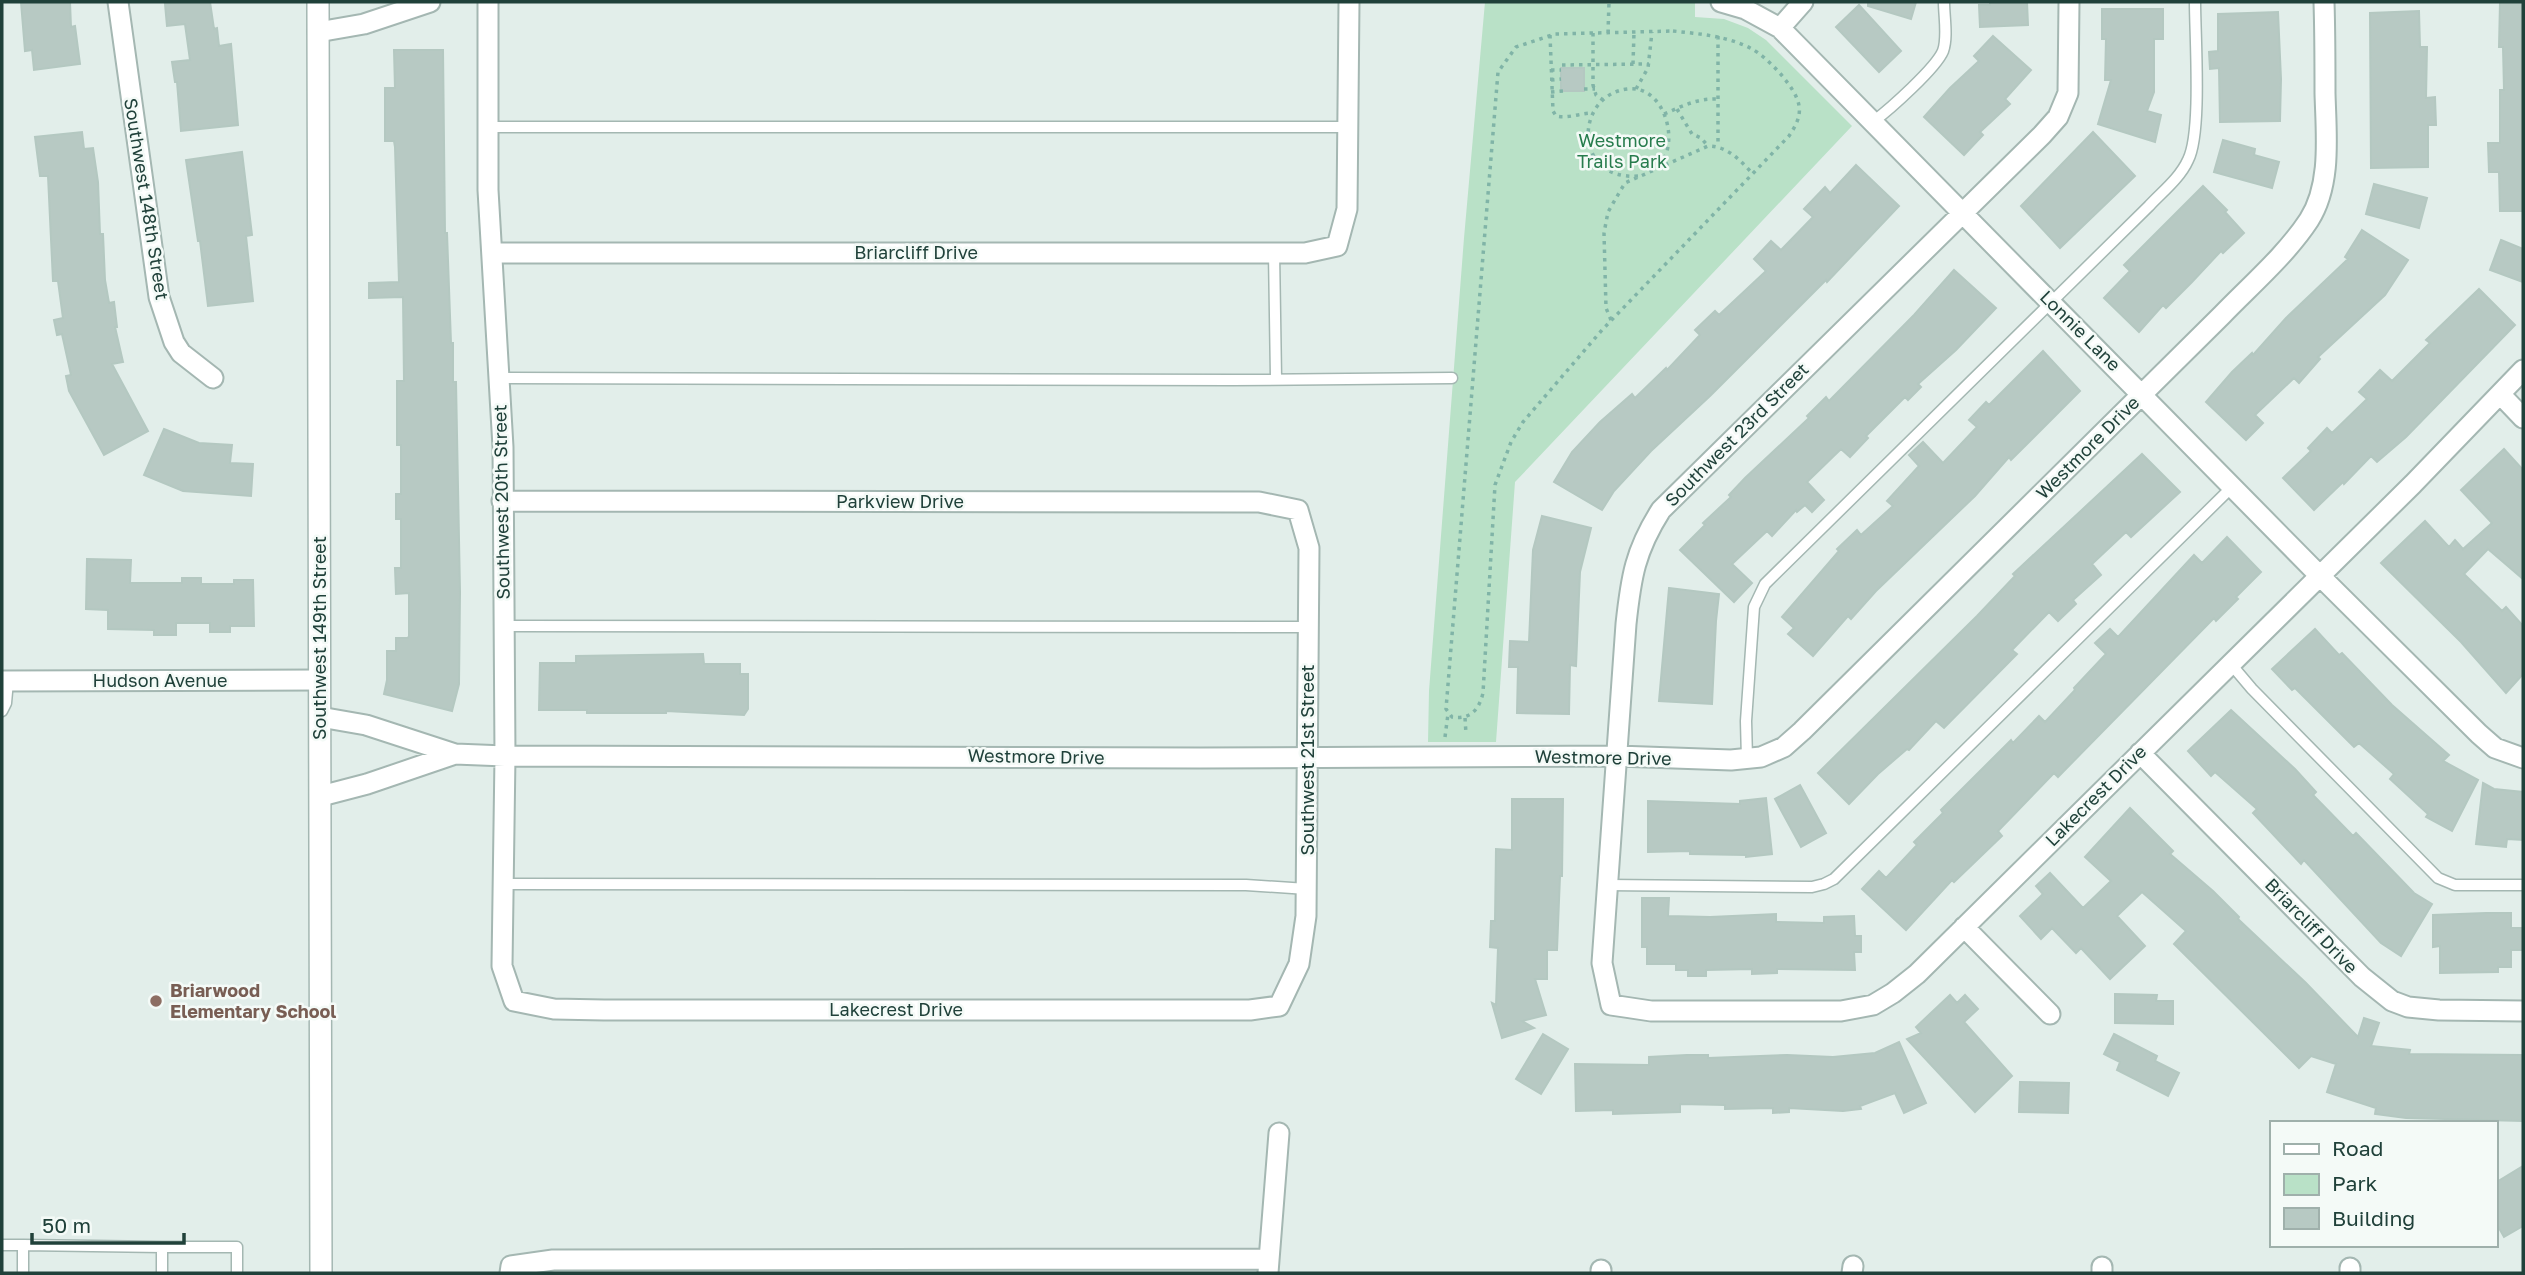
<svg xmlns="http://www.w3.org/2000/svg" width="2525" height="1275" viewBox="0 0 2525 1275" font-family="'Golos Text',sans-serif">
	<rect width="100%" height="100%" fill="#e2eeea"/>
	<!-- green -->
	<path fill="#b9e1c7" d="M1485,2H1695V17L1724,19L1748,28L1766,40L1852,126L1515,482L1496,742H1428L1429,691L1464,238Z"/>
	<!-- building -->
	<path fill="#b7c9c3" stroke="#b4c8c1" stroke-width="2" d="M21,2H70L71,27L75,26L80,64L34,70L32,50L25,51Z
		M182,2H210L214,29L217,28L219,46L231,44L238,125L181,131L177,82H175L172,62L190,60L185,24L167,26L165,4Z
		M1868,2H1916L1911,19L1868,6Z
		M1990,2H2027L2028,25L1980,27L1979,5H1990Z
		M2500,2H2523V211H2500L2499,172H2489L2488,143H2500V90H2504L2503,47H2499Z
		M1859,5L1901,51L1879,72L1836,27Z
		M2102,9H2163V39H2154V92L2147,111L2161,115L2155,142L2098,124L2111,80H2105L2106,39H2102Z
		M2419,11L2420,47H2427L2426,98L2435,97L2436,125H2428V167L2371,168L2370,13Z
		M2278,12L2281,79L2280,121L2220,122L2219,68L2210,69L2209,52L2218,51V14Z
		M1993,36L2031,70L2005,99L2010,104L1980,132L1983,135L1964,155L1924,117L1950,88L1979,61L1974,56Z
		M394,50H443L445,233H447L451,343H453V382H456L460,592L459,684L452,711L384,694L387,680V651H396V638H408L409,636V593L396,594L395,568H401V519H396V494H401V445H397V381H404L403,297L369,298V283L399,282L395,147L394,141H385V88H395Z
		M1561,68H1584V91H1561Z
		M82,132L84,149L93,148L98,182L100,234H103L105,280L109,303L114,302L117,327H115L123,362L112,364L148,431L104,455L69,391L66,376L71,375L62,334L57,335L54,320L63,318L58,281H53L48,176H40L35,137Z
		M2093,132L2135,176L2060,248L2021,206Z
		M2223,140L2255,149L2254,155L2279,162L2272,188L2214,172Z
		M242,152L252,235L246,236L253,301L208,306L200,241H198L186,160Z
		M1856,165L1899,206L1827,282L1826,280L1710,396L1651,451L1614,491L1602,510L1554,482L1572,452L1600,422L1632,394L1635,398L1666,368L1667,370L1700,335L1695,330L1715,311L1719,315L1766,271L1754,259L1771,241L1781,250L1813,217L1804,209L1825,187L1830,193Z
		M2374,184L2427,198L2419,228L2366,214Z
		M2203,186L2227,210L2225,212L2244,233L2223,253L2221,251L2192,282L2166,308L2163,305L2139,332L2104,298L2130,271L2124,265Z
		M2362,230L2408,260L2385,295L2318,357L2320,359L2299,383L2294,378L2255,415L2263,423L2246,440L2206,402L2232,372L2252,353L2253,355L2286,318L2348,259L2345,257Z
		M2501,240L2523,249V282L2490,270Z
		M1954,270L1996,308L1956,350L1918,384L1921,387L1908,400L1905,397L1866,436L1868,438L1850,457L1841,449L1807,482L1824,500L1812,512L1805,505L1797,512L1796,510L1772,536L1767,531L1732,564L1752,583L1734,602L1680,550L1705,525L1703,523L1731,497L1729,495L1745,478L1809,418L1807,416L1826,397L1829,401L1914,315Z
		M2479,289L2515,325L2406,437L2377,462L2371,456L2344,484L2343,482L2314,510L2283,478L2311,451L2308,448L2327,428L2332,433L2367,399L2359,392L2380,370L2392,381L2430,343L2426,340Z
		M2043,351L2080,391L2011,460L2009,457L1975,496L1876,591L1851,619L1848,616L1813,656L1788,634L1794,628L1782,617L1839,551L1837,549L1857,530L1861,535L1893,506L1887,501L1919,466L1909,455L1923,442L1943,463L1977,427L1969,420L1986,402L1989,405Z
		M164,429L199,443L232,445L230,463L253,464L251,496L183,491L144,475Z
		M2504,449L2523,470V579L2488,549L2464,574L2502,611L2506,607L2523,626V674L2506,693L2461,642L2381,563L2425,521L2449,547L2455,540L2463,549L2492,523L2461,490Z
		M2142,454L2180,492L2131,537L2126,532L2092,564L2101,575L2073,600L2076,604L2058,621L2049,612L2012,650L2017,654L1944,728L1936,721L1909,750L1907,749L1878,774L1849,804L1818,773L1977,616L2015,576L2013,574Z
		M1542,516L1591,528L1580,572L1576,666L1570,665L1569,714L1517,713L1518,667H1509L1510,641L1529,642L1533,550Z
		M2227,537L2261,572L2236,597L2238,599L2216,621L2214,618L2058,777L2054,773L1998,831L2002,836L1954,882L1952,880L1906,930L1862,889L1879,871L1886,878L1917,845L1914,842L1943,813L1941,810L2011,740L2013,743L2039,716L2045,722L2075,690L2074,688L2106,654L2095,643L2110,629L2118,637L2194,555L2202,563Z
		M87,559L131,560L130,583H182V578H201V584H234V580H253L254,626H230V632H210V623H176V635H154V630L108,629V610L86,609Z
		M1669,588L1719,594L1716,621L1712,704L1659,701Z
		M2315,629L2339,655L2342,653L2392,705L2449,755L2443,761L2478,780L2452,831L2426,817L2428,814L2390,779L2394,774L2359,743L2354,747L2295,688L2292,690L2272,669Z
		M703,654L704,664H740V674H748V709L744,715L666,711V713H587V710H539L540,663H576V656Z
		M2231,710L2295,769L2316,792L2313,795L2353,836L2356,833L2414,893L2432,904L2401,956L2381,943L2304,860L2301,864L2253,813L2257,809L2215,772L2211,776L2188,751Z
		M2483,783L2494,789L2523,792V840L2507,839L2506,847L2476,844Z
		M1800,785L1826,833L1801,847L1775,799Z
		M1766,798L1772,854L1746,857V855L1690,854V851L1648,852V801L1740,804V801Z
		M1512,799H1563L1562,876H1560L1557,950H1547V979H1535L1546,1015L1522,1021L1534,1028L1502,1038L1492,1003L1496,1005L1498,948L1490,947L1491,921H1495L1496,849L1512,850Z
		M2130,808L2173,851L2170,854L2213,891L2239,917L2238,919L2306,983L2358,1037L2364,1018L2379,1023L2371,1046L2410,1050L2409,1054L2522,1055V1121L2406,1118L2375,1114L2376,1108L2327,1092L2336,1064L2311,1056L2299,1068L2174,944L2186,931L2142,892L2117,916L2145,946L2110,979L2081,948L2076,953L2052,928L2041,939L2020,916L2043,894L2036,886L2050,873L2083,908L2111,881L2085,857Z
		M1642,898H1669L1668,916L1710,917L1776,914V922L1824,923V917L1854,916L1855,936H1861V952H1854L1855,970L1777,969V973L1752,974V969L1706,970V976H1688V970H1676V964H1647V947H1642Z
		M2486,913H2511V928H2523V950H2511V967H2498V972L2440,973V946L2433,947V915Z
		M2115,994L2157,995L2156,1001H2173V1024L2115,1023Z
		M1950,995L1957,1003L1965,995L1978,1009L1964,1022L2012,1076L1975,1112L1907,1039L1921,1033L1916,1027Z
		M1543,1034L1568,1049L1541,1094L1516,1079Z
		M2114,1034L2157,1056L2155,1061L2179,1073L2168,1096L2117,1070L2120,1062L2104,1054Z
		M1899,1042L1926,1103L1904,1113L1895,1093L1860,1106L1861,1109L1843,1111L1789,1108V1112L1773,1113V1108L1725,1109V1105L1680,1104V1112L1613,1114V1110L1576,1111L1575,1064L1649,1065V1057L1687,1055H1708V1058L1787,1055L1833,1057L1875,1053Z
		M2020,1082L2069,1083L2068,1113L2019,1112Z
		M2523,1166V1226L2504,1237L2495,1221V1183Z"/>
	<g fill="none" stroke-linecap="round" stroke-linejoin="round">
		<defs>
			<path id="service" d="M1874,121C1890,109 1936,68 1943,51C1948,37 1944,17 1944,2
				M489,127H1348
				M1274,252L1276,378
				M500,378L1232,380L1452,378
				M504,626L1308,627
				M2230,663L2252,689L2438,878L2455,885H2523
				M2,711L6,703L8,681
				M1747,759L1746,721L1754,607L1765,584L2149,206C2162,192 2180,178 2188,160C2202,133 2195,37 2195,2
				M503,884L1246,885L1307,889
				M1607,885L1812,887L1824,884L1834,879L2233,486
				M2,1245H23V1273
				M23,1245L162,1247V1273
				M162,1247H237V1273"/>
			<path id="minor" d="M118,2L159,297L174,342L181,353L213,378
				M488,2V190L503,447L505,756L502,966L514,1001L554,1009L604,1010H1250L1279,1006L1299,964L1306,916L1309,548L1298,510L1259,502L502,501
				M1721,2L1745,9L1780,28L2319,575L2479,734L2495,748L2523,758
				M2069,2L2068,93L2058,117L2042,135L1661,510C1635,551 1631,577 1626,624L1602,963L1611,1005L1651,1011H1841L1873,1005L1893,993L1917,974L2413,484L2523,370
				M1780,28L1803,2
				M318,32L364,24L430,2
				M494,253H1305L1337,246L1347,209L1349,2
				M2501,395L2523,418
				M2,681L319,680
				M320,717L366,725L455,754L505,756L1200,758L1617,756L1731,760L1761,757L1784,747L1802,731L2222,315C2251,285 2286,255 2309,220C2332,184 2326,134 2325,93C2325,63 2325,32 2324,2
				M2140,753L2362,977L2392,1001L2408,1007L2439,1010L2523,1011
				M321,796L367,784L455,754
				M1964,927L2050,1014
				M2350,1268V1273
				M1601,1270V1273
				M510,1273L511,1266L553,1260L1269,1259
				M1268,1273L1279,1133
				M1852,1273L1853,1266
				M2102,1273V1267"/>
			<path id="tertiary" d="M318,2L321,1273"/>
		</defs>
		<!-- service casing -->
		<use href="#service" stroke="#a4b7b2" stroke-width="13"/>
		<!-- minor casing -->
		<use href="#minor" stroke="#a4b7b2" stroke-width="23"/>
		<!-- tertiary casing -->
		<use href="#tertiary" stroke="#a4b7b2" stroke-width="24"/>
		<!-- path -->
		<path stroke="#80b4a7" stroke-width="3.5" stroke-dasharray="3.5 5" stroke-linecap="butt" d="M1673,31C1700,34 1728,36 1752,49C1767,57 1797,88 1799,106C1801,117 1795,127 1789,136L1602,330L1523,422L1511,442L1495,485L1483,693C1479,710 1470,720 1452,717L1446,709L1498,72L1516,47L1555,34Z
			M1593,33V85L1596,95L1603,100
			M1608,33L1609,2
			M1550,35L1553,111L1556,116C1567,119 1581,113 1593,113
			M1718,36V146
			M1633,64L1634,32
			M1562,65L1649,64
			M1551,70H1561
			M1551,80L1561,79
			M1584,89H1595
			M1636,89L1648,68L1652,32
			M1551,92L1563,91
			M1677,109L1692,134L1701,138L1708,146
			M1664,114C1683,106 1697,98 1719,99
			M1638,176C1573,181 1574,96 1627,89C1664,84 1681,142 1659,166
			M1611,320L1606,308L1604,233L1608,212L1619,193L1625,183L1708,146C1727,146 1740,160 1752,173
			M1465,718L1466,734
			M1445,737L1448,714"/>
		<!-- service -->
		<use href="#service" stroke="#fff" stroke-width="10"/>
		<!-- minor -->
		<use href="#minor" stroke="#fff" stroke-width="19"/>
		<!-- tertiary -->
		<use href="#tertiary" stroke="#fff" stroke-width="21"/>
	</g>
	<!-- markers -->
	<circle fill="#8d6e63" stroke="#f4faf7" stroke-width="2.5" cx="156" cy="1001" r="7"/>
	<g text-anchor="middle" stroke-width="5" stroke-linejoin="round" paint-order="stroke">
		<!-- park labels -->
		<g font-size="18" fill="#277c4d" stroke="#f4faf7">
			<text x="1622" y="147">Westmore<tspan x="1622" dy="21">Trails Park</tspan></text>
		</g>
		<!-- street labels -->
		<g font-size="18" fill="#20413a" stroke="#f4faf7">
			<text transform="translate(146 199) rotate(81)" y="6">Southwest 148th Street</text>
			<text x="916" y="259">Briarcliff Drive</text>
			<text transform="translate(2080 331) rotate(45)" y="6">Lonnie Lane</text>
			<text transform="translate(1737 435) rotate(-45)" y="6">Southwest 23rd Street</text>
			<text transform="translate(2088 448) rotate(-45)" y="6">Westmore Drive</text>
			<text transform="translate(502 502) rotate(-91)" y="6">Southwest 20th Street</text>
			<text x="900" y="508">Parkview Drive</text>
			<text transform="translate(320 638) rotate(-90)" y="6">Southwest 149th Street</text>
			<text x="160" y="687">Hudson Avenue</text>
			<text transform="translate(1036 757) rotate(1)" y="6">Westmore Drive</text>
			<text transform="translate(1603 758) rotate(1)" y="6">Westmore Drive</text>
			<text transform="translate(1308 760) rotate(-90)" y="6">Southwest 21st Street</text>
			<text transform="translate(2096 796) rotate(-45)" y="6">Lakecrest Drive</text>
			<text transform="translate(2311 926) rotate(46)" y="6">Briarcliff Drive</text>
			<text x="896" y="1016">Lakecrest Drive</text>
		</g>
		<!-- education labels -->
		<g font-size="18" font-weight="bold" fill="#785e54" stroke="#f4faf7" text-anchor="start">
			<text x="170" y="997">Briarwood<tspan x="170" dy="21">Elementary School</tspan></text>
		</g>
	</g>
	<!-- border -->
	<rect width="2525" height="1275" fill="none" stroke="#20413a" stroke-width="7"/>
	<!-- legend -->
	<rect x="2270" y="1121" width="228" height="126" fill="#f4faf7" stroke="#9fb0ab" stroke-width="2"/>
	<rect x="2284" y="1144" width="35" height="10" fill="#ffffff" stroke="#9fb0ab" stroke-width="2"/>
	<text x="2332" y="1156" font-size="21" fill="#20413a">Road</text>
	<rect x="2284" y="1174" width="35" height="21" fill="#b9e1c7" stroke="#9fb0ab" stroke-width="2"/>
	<text x="2332" y="1191" font-size="21" fill="#20413a">Park</text>
	<rect x="2284" y="1208" width="35" height="21" fill="#b7c9c3" stroke="#9fb0ab" stroke-width="2"/>
	<text x="2332" y="1226" font-size="21" fill="#20413a">Building</text>
	<!-- scale -->
	<path d="M32 1233v10h152v-10" fill="none" stroke="#20413a" stroke-width="3.5"/>
	<text x="42" y="1233" font-size="21" fill="#20413a" stroke="#f4faf7" stroke-width="5" paint-order="stroke">50 m</text>
</svg>
